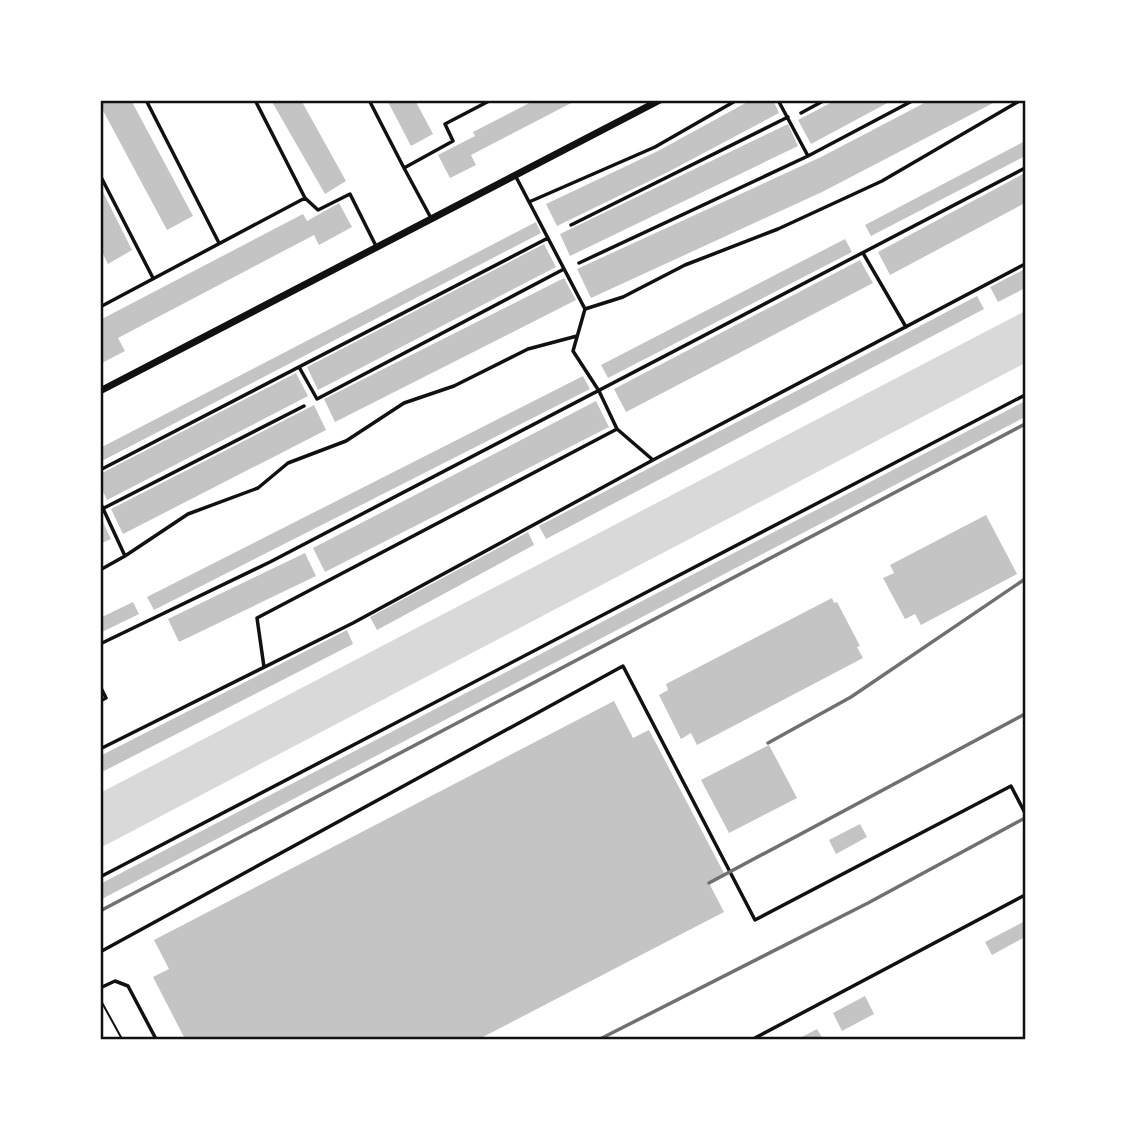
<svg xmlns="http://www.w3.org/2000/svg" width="1125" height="1139" viewBox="0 0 1125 1139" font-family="'Roboto Serif',serif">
	<rect width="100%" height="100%" fill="#fff"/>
	<!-- water -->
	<path fill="#d9d9d9" d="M1025,311V363L100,848V793Z"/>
	<!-- building -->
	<path fill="#c4c4c4" d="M106,100H131L193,216L167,230L100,105Z
		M271,100H301L346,181L325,194Z
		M387,100H415L433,134L411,146Z
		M535,100H577L471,155L476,165L450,178L438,155L475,136L473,132Z
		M751,100H773L779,113L668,172L557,226L546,204L658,151Z
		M836,100H893L811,144L798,120Z
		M930,100H999L822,192L591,298L577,269L821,157Z
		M788,124L798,146L570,256L560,234Z
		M1025,141V156L871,236L865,225Z
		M1025,173V203L890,275L878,252Z
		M100,186L132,250L108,264L100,248Z
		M339,203L352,227L319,245L314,235L118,338L125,351L100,364V320L303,214L307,221Z
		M536,222L541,233L100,462V448Z
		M845,239L852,252L608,378L601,365Z
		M544,244L556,267L318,390L307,367Z
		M860,260L873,283L626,412L614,389Z
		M1025,269V288L998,302L990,287Z
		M564,278L576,300L335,422L324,399Z
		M977,296L984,309L546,539L539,526Z
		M296,373L308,396L107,500L100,485V474Z
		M583,376L590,389L154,610L147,597Z
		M596,401L609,427L325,572L313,548Z
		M1025,401V417L100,900V884Z
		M314,405L326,430L123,534L111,509Z
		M986,515L1017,574L921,625L915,614L905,619L883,578L894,573L890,565Z
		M100,516L111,539L100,544Z
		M528,532L534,545L377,630L370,617Z
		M305,553L316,576L179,642L168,619Z
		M832,598L834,603L837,602L860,646L857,647L863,658L697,745L691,733L681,739L659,695L668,690L666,684Z
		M133,602L139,614L100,633V618Z
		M347,630L353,644L100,773V756Z
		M614,701L633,738L649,730L725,875L709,883L724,912L479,1039H185L153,977L169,969L154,940Z
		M769,745L797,798L729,833L701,780Z
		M860,824L867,837L836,854L829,840Z
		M1025,921V937L992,955L985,942Z
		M865,996L874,1014L842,1031L833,1013Z
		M817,1029L823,1039H798Z"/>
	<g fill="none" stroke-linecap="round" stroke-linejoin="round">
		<!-- path -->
		<path stroke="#111" stroke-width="2" d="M100,999L122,1039"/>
		<!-- service -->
		<path stroke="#111" stroke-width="3.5" d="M146,100L219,243
			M255,100L305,198
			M369,100L404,168
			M778,100L808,156L914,100
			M801,113L825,100
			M100,175L153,278
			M515,175L585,309L573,351L599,391L617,429
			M529,202L655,147L737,100
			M431,218L404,168L453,141L445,124L491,100
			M571,225L788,117
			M863,253L906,327
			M579,263L808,156
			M100,307L305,198L318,210L350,194L376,246
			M585,309L623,297L685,265L778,229L882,181L1021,100
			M299,367L317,399L564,269
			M100,470L548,238
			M100,502L125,556L188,514L258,488L288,463L346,441L404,403L454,386L528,349L577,336
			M100,510L304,406
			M100,570L125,556
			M100,644L270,562L1025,168
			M264,667L257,618L617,429L653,460
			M100,686L106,698L100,701
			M100,749L353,623L653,460L1025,264
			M100,877L1025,395
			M100,952L623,666L755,920L1011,786L1025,813
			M100,988L115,981L128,986L156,1039
			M753,1039L1025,895"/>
		<!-- minor -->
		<path stroke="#111" stroke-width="7" d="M100,391L660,100"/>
		<!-- rail -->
		<path stroke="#707070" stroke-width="3.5" d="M768,743L851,697L1025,579
			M709,883L1025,714
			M100,911L1025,424
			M600,1039L868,903L1025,818"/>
	</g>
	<!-- border -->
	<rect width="1125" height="1139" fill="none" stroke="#ffffff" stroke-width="203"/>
	<rect x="102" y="102" width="922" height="936" fill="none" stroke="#111" stroke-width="2.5"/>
</svg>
